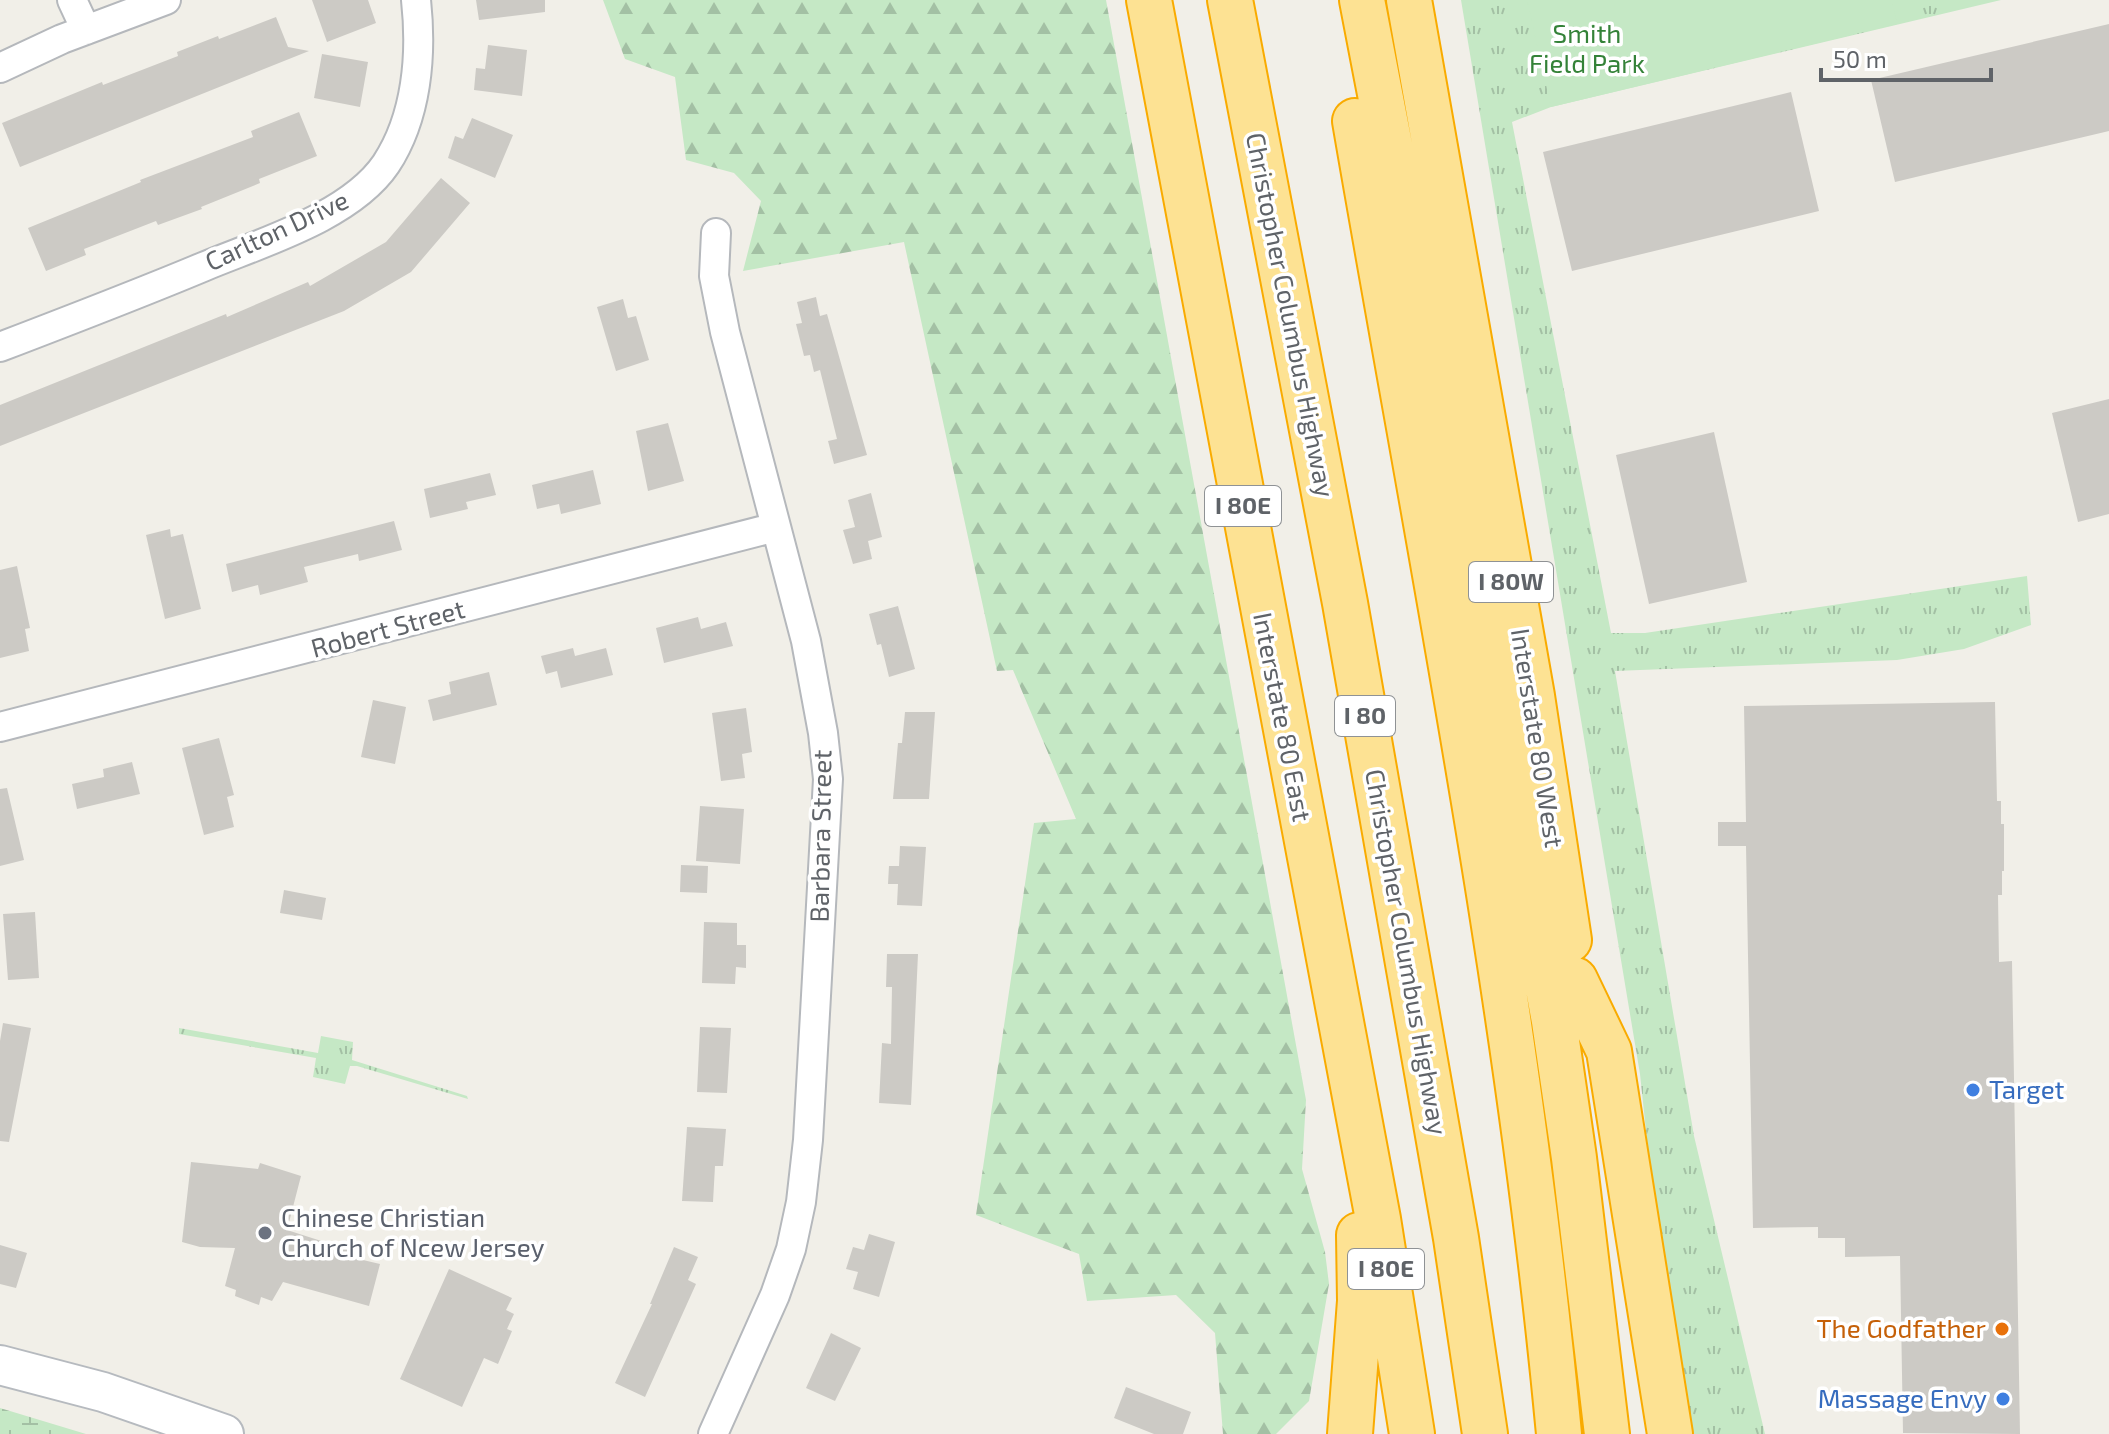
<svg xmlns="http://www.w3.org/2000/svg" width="2109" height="1434" viewBox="0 0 2109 1434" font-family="'Exo 2',sans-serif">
	<defs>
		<pattern id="grass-tufts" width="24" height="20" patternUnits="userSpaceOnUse" patternTransform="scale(2)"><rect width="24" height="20" fill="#c5e8c5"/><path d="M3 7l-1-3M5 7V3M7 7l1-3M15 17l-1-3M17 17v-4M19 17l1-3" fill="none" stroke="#a3c0a4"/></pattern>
		<pattern id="forest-firs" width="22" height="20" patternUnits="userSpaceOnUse" patternTransform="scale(2)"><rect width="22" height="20" fill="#c5e8c5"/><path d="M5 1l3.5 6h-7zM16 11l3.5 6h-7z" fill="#a3c0a4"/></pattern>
		<pattern id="wetland-marsh" width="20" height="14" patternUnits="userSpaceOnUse" patternTransform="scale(2)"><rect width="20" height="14" fill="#c5e8c5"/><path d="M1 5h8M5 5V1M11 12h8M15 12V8" fill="none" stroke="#a3c0a4"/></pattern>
	</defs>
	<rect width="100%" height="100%" fill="#f1efe8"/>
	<!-- grass -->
	<path fill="url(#grass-tufts)" d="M1461,0H2001L1551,107L1512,122L1611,633H1645L2027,576L2031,625L1964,649L1897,660L1615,671L1694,1136L1765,1434H1682L1671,1366L1640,1074Z
		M179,1028L318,1053L321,1036L353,1042L352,1060L467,1096L468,1099L357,1066H350L345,1084L313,1077L316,1058L179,1034Z"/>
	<!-- forest -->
	<path fill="url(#forest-firs)" d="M603,0H1106L1306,1100L1302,1169L1325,1252L1329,1284L1309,1401L1276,1434H1223L1215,1333L1176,1295L1087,1301L1079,1254L976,1215L1034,823L1076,819L1013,670L997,671L904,242L743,271L761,201L734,173L686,160L675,77L625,59Z"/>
	<!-- wetland -->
	<path fill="url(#wetland-marsh)" d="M0,1408L86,1434H0Z"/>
	<!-- garden -->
	<path fill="#c5e8c5" d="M1527,0H1892L1897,24L1551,107Z"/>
	<!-- building -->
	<path fill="#cccac5" d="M312,0H368L376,23L327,42Z
		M476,0H545V12L479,20Z
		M276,17L288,47L309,51L20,167L2,123L102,82L103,85L178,56L177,52L218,36L219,39Z
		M2109,24V131L1895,182L1871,80Z
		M488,45L527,50L522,96L474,90L476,68L485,69Z
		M322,54L368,62L360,107L314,98Z
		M1791,92L1819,211L1572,271L1543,152Z
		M299,112L317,156L259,179L260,183L201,207L202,209L158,225L156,221L84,249L86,255L46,271L28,228L141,182L140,180L253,137L251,131Z
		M472,118L513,135L495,178L448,158L455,136L463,139Z
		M441,178L470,203L411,272L344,311L0,446V405L226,314L227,317L308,282L310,286L386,242Z
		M816,297L820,316L827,314L867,455L834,464L828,441L837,439L820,370L814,372L810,355L804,356L796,324L802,323L797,302Z
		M623,299L628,318L636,316L649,360L616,371L597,307Z
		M2109,399V514L2078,522L2052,413Z
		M668,423L684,481L648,491L636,431Z
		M1714,432L1747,582L1649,604L1616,455Z
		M593,470L601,504L561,514L559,504L537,509L532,485Z
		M490,473L496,495L466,502L468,509L430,518L424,489Z
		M871,493L882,537L868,541L872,559L853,564L843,530L855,527L848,500Z
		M394,521L402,550L359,561L358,554L304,567L308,582L260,595L258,585L232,592L226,564Z
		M170,529L171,537L183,534L201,609L165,619L146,535Z
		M17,566L30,628L25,629L29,651L0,658V570Z
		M898,606L915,669L889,677L881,644L877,645L869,614Z
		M698,617L701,629L726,622L733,646L664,663L656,628Z
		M573,648L575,656L606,648L613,675L561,688L557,671L546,674L541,656Z
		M489,672L497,705L433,721L428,700L451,694L449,682Z
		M373,700L406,707L395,764L361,757Z
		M1995,702L1997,801H2001V824H2004V871H2002V895H1998L1999,962L2012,961L2020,1434L1903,1433L1900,1256L1845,1257V1238H1818V1227L1753,1228L1746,846H1718V822H1746L1744,706Z
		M746,708L752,752L742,754L745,778L721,781L712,713Z
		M905,712H935L929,799H893L898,743H902Z
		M219,738L234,795L227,797L234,827L204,835L182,748Z
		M132,762L140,794L77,809L72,784L104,777L103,769Z
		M7,788L24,860L0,866V789Z
		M700,806L744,809L740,864L696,861Z
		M900,846L926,847L922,906L897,905L898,884H888L889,866H899Z
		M681,865L708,866L707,893L680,892Z
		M284,890L326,898L322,920L280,913Z
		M35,912L39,978L8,980L3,914Z
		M704,922L737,923V945H746V968L736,967L735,984L702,983Z
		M887,954H918L911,1105L879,1103L882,1043L891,1044L892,987H886Z
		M3,1023L31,1028L9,1142L0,1141V1041Z
		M700,1027L731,1028L727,1093L697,1092Z
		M687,1127L726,1129L723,1166H715L713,1202L682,1201Z
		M191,1162L258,1169L260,1163L301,1176L287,1230L365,1255L363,1260L380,1264L369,1306L283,1282L272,1301L261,1297L259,1305L235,1296L236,1290L225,1286L235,1248L200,1247L182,1242Z
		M869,1234L895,1242L879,1297L853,1289L858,1272L846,1269L853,1247L864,1250Z
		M0,1245L27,1253L16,1288L0,1284Z
		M674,1247L698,1257L688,1280L696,1284L645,1397L615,1383L652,1304H650Z
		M449,1269L512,1298L506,1310L514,1314L507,1329L512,1331L498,1364L484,1358L462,1407L400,1379Z
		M831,1333L861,1348L835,1401L806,1388Z
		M1126,1387L1191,1412L1183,1434H1154L1114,1418Z"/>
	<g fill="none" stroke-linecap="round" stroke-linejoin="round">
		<defs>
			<path id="street" d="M72,0L86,30
				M0,68L62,39L166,0
				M0,347C68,321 136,295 203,267C260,243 350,217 386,164C417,117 422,55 416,0
				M0,727L776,527
				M713,1434L775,1295L791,1249L801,1202L808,1140L828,779L823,733L806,641L725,332L714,276L716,233"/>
			<path id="secondary" d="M0,1365L103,1392L224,1434"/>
			<path id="highway" d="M1149,0L1378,1219L1412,1434
				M1230,0L1345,603L1456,1238L1485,1434
				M1362,0L1465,535L1554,1021L1574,1158L1607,1434
				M1409,0L1532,696L1569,940
				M1355,121C1430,557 1518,993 1559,1434
				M1575,980L1609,1051L1670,1434
				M1350,1434L1360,1301L1359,1235"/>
		</defs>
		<!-- street casing -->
		<use href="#street" stroke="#b5b8bc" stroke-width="32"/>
		<!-- secondary casing -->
		<use href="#secondary" stroke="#b6babf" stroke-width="42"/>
		<!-- highway casing -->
		<use href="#highway" stroke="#f9ab00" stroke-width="48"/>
		<!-- street -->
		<use href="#street" stroke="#fff" stroke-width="28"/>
		<!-- secondary -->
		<use href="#secondary" stroke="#fff" stroke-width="38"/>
		<!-- highway -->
		<use href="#highway" stroke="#fde293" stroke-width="44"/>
	</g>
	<!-- markers -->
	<g fill="#3f7fe0" stroke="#fff" stroke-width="3">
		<circle cx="1973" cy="1090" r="8"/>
		<circle cx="2003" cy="1399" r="8"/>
	</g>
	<circle fill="#6b7280" stroke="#fff" stroke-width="3" cx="265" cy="1233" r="8"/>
	<circle fill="#e8710a" stroke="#fff" stroke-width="3" cx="2002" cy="1329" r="8"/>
	<g text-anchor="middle" stroke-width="7" stroke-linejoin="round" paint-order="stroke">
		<!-- shield labels -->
		<g fill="#fff" stroke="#8f9295" stroke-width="2">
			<rect x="1205" y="486" width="76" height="40" rx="6"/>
			<rect x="1469" y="562" width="84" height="40" rx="6"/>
			<rect x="1335" y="696" width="60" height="40" rx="6"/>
			<rect x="1348" y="1249" width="76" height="40" rx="6"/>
		</g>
		<g font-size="24" font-weight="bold" fill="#5f6368">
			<text x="1243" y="514">I 80E</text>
			<text x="1511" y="590">I 80W</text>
			<text x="1365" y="724">I 80</text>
			<text x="1386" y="1277">I 80E</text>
		</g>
		<!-- park labels -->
		<g font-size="26" fill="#348238" stroke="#fff">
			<text x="1587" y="43">Smith<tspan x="1587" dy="30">Field Park</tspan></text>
		</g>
		<!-- street labels -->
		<g font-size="26" fill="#5f6368" stroke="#fff">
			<text transform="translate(277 231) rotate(-25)" y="9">Carlton Drive</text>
			<text transform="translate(1290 315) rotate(79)" y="9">Christopher Columbus Highway</text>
			<text transform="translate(388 629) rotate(-15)" y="9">Robert Street</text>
			<text transform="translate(1282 717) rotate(79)" y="9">Interstate 80 East</text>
			<text transform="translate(1537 738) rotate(81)" y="9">Interstate 80 West</text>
			<text transform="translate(821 836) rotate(-89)" y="9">Barbara Street</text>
			<text transform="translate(1406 952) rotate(80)" y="9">Christopher Columbus Highway</text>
		</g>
		<!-- shop labels -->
		<g font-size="26" fill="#366cbe" stroke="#fff" text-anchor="start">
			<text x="1989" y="1099">Target</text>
			<text x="1987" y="1408" text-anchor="end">Massage Envy</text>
		</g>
		<!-- worship labels -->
		<g font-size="26" fill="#5b616d" stroke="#fff" text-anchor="start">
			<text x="281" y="1227">Chinese Christian<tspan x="281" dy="30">Church of Ncew Jersey</tspan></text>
		</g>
		<!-- food labels -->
		<g font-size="26" fill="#c56008" stroke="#fff" text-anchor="end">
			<text x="1986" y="1338">The Godfather</text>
		</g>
	</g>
	<!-- scale -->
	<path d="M1821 68v12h170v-12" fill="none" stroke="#5f6368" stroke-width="4"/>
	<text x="1833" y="68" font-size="24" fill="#5f6368" stroke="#ffffff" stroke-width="6" paint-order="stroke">50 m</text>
</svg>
